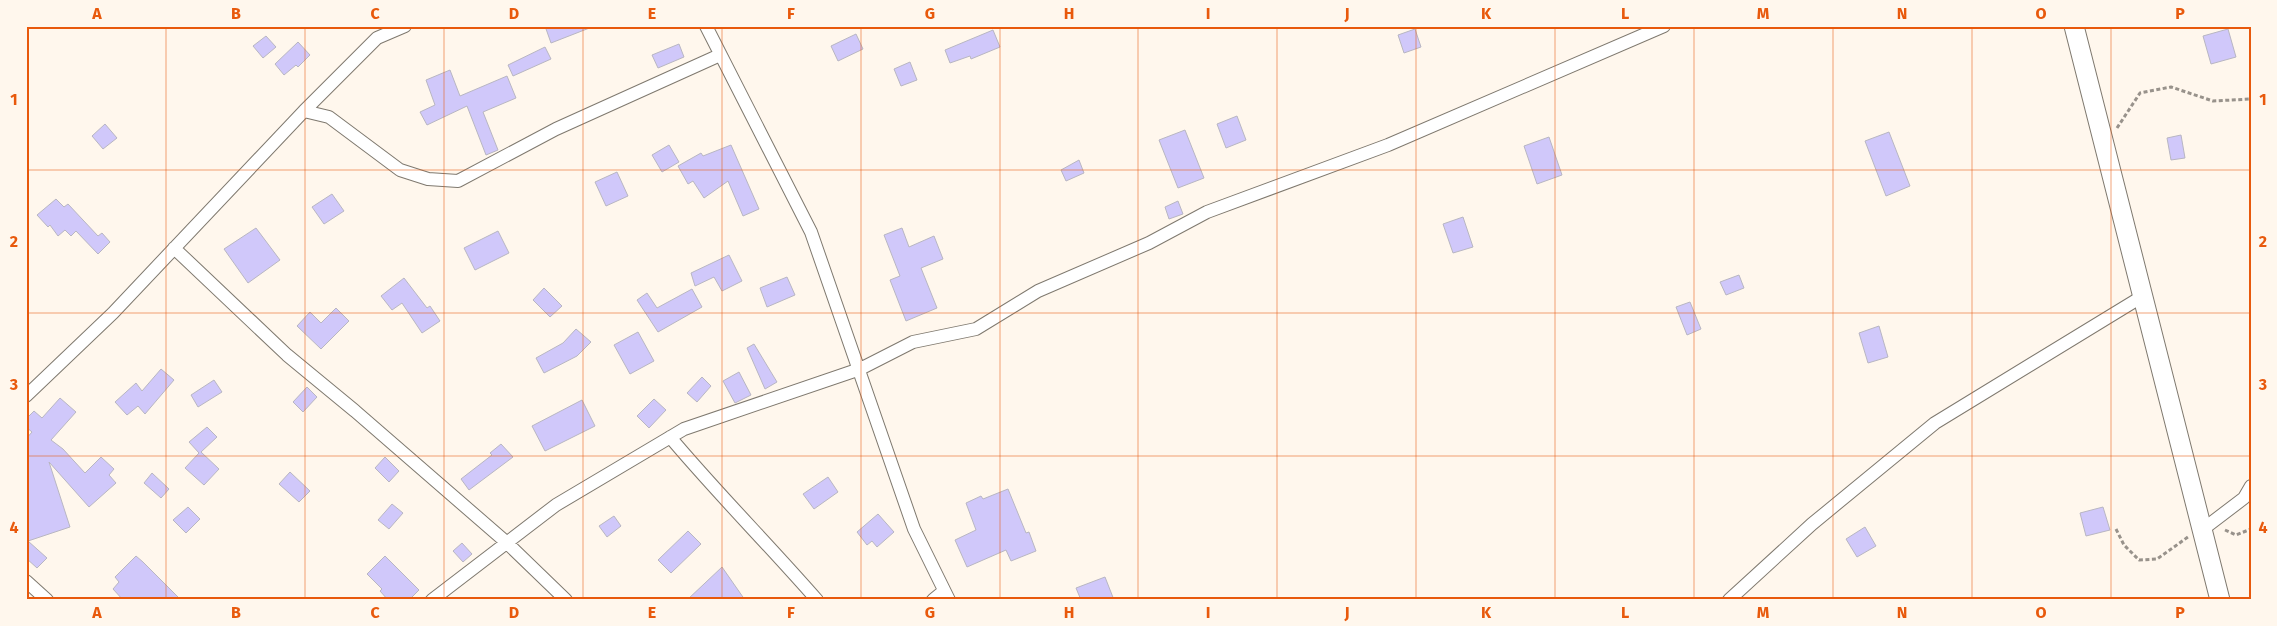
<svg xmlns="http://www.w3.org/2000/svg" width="2277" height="626" viewBox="0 0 2277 626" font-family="'Fira Sans',sans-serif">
	<rect width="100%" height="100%" fill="#fff7ed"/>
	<!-- building -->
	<path fill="#d0c8fa" stroke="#b8b6c2" d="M545,26H592V27L551,43Z
		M1415,29L1421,47L1404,53L1398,35Z
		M2228,29L2236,57L2211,64L2203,36Z
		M993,30L1000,47L971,59L970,56L950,63L945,50Z
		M856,34L863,49L838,61L831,46Z
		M266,36L276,47L263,58L253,46Z
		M298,42L310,55L298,67L296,65L284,75L275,64Z
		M679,44L684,57L658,68L652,55Z
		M545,47L551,59L513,76L508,65Z
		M910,62L917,80L901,86L894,69Z
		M450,70L460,96L507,76L516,98L483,112L498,150L486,155L467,106L427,125L420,112L435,105L426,80Z
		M1237,116L1246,140L1226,148L1217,124Z
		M105,124L117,138L103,149L92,136Z
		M1185,130L1204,178L1178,188L1159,140Z
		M1889,132L1910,186L1886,196L1865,141Z
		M2181,135L2185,158L2171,160L2167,138Z
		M1549,137L1562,175L1537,184L1524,146Z
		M669,145L679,162L662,172L652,155Z
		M731,145L759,209L743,216L728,181L704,198L693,181L688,184L678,166L701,153L703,156Z
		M1079,160L1084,173L1066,181L1061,170Z
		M617,172L628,196L606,206L595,182Z
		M332,194L344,211L324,224L312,207Z
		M56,199L64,207L68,204L98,236L102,233L110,242L98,254L76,231L71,236L65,230L58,236L50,225L48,227L37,215Z
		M1178,201L1183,214L1169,219L1165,207Z
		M1463,217L1473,247L1453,253L1443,224Z
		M256,228L280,260L248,283L224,249Z
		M902,228L909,247L934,236L943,259L921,268L937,308L906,321L890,280L900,276L884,235Z
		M498,231L509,253L475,270L464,248Z
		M729,255L742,281L722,291L714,277L695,286L691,273Z
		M1739,275L1744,288L1726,295L1720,282Z
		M787,277L795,295L767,307L760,288Z
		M404,278L427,308L430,306L440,321L422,333L402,303L392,310L381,296Z
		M544,288L562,306L550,317L533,300Z
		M692,289L702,307L658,332L637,300L647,293L657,308Z
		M1690,302L1701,329L1687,335L1676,307Z
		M336,308L349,321L321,349L297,326L310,312L321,323Z
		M1879,326L1888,357L1868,363L1859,333Z
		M576,329L591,342L577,356L544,373L536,358L563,343Z
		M638,332L654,361L630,374L614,345Z
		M754,344L777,382L765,389L747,348Z
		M161,369L174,380L145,414L138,406L127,415L115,402L136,383L142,391Z
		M739,372L751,395L735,403L723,381Z
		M702,377L711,386L697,402L687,393Z
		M214,380L222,392L198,407L191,395Z
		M307,387L317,397L303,412L293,402Z
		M60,398L76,412L51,440L63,449L85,473L101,457L114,469L109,475L116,483L89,507L49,462L70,527L28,541L47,558L37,568L26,558V439L32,432L26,427V419L34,411L42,418Z
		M654,399L666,410L649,428L637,416Z
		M582,400L595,426L545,451L532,426Z
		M207,427L217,437L201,452L219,469L204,485L185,468L199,453L189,442Z
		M501,444L513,457L469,490L461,479L492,455L490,453Z
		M385,457L399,471L389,482L375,468Z
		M290,472L310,491L299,502L279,484Z
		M152,473L169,489L161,498L144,483Z
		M828,477L838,492L814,509L803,494Z
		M1008,489L1026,533L1029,532L1036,551L1011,561L1006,550L967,567L955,540L976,530L966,503L981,496L983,499Z
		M392,504L403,513L389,529L378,520Z
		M188,507L200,519L186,533L173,520Z
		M2103,507L2110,530L2086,536L2080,513Z
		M878,514L894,532L877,547L872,541L867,545L857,532Z
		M614,516L621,526L607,537L599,526Z
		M1865,527L1876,546L1857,557L1846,539Z
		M688,531L701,544L671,573L658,560Z
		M462,543L472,554L463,562L453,551Z
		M136,556L143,562L181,600H123L113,589L119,582L115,577Z
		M385,556L419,590L409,600H388L380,591L382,589L367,574Z
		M722,567L745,600H687Z
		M1105,577L1114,600H1081L1076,588Z"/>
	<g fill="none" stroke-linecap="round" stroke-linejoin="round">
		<defs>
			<path id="street" d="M706,26L811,232L914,529L949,600
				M304,111L329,117L400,170L428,179L458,181L556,129L720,55
				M174,248L287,355L355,411L506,542L566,600
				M26,396L113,313L304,111L377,38L405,26
				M670,437C717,493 769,545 817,600
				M2202,530L2244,498L2251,486
				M26,581L47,600
				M432,600L556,505L684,429L860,369L913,342L976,329L1038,291L1149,243L1207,212L1388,145L1664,26
				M933,600L944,591
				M1729,600L1812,524L1935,423L2143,296"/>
			<path id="secondary" d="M2074,26L2220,600"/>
		</defs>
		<!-- street casing -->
		<use href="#street" stroke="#7f796f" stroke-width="14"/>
		<!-- secondary casing -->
		<use href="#secondary" stroke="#7f796f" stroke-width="21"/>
		<!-- path -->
		<path stroke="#98928b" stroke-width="3" stroke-dasharray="4 2.5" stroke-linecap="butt" d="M2117,128L2140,93L2171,87L2213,101L2251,99
			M2116,529L2124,545L2139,560L2157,559L2188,537
			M2225,530L2236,535L2251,529"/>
		<!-- street -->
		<use href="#street" stroke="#fff" stroke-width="12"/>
		<!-- secondary -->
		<use href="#secondary" stroke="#fff" stroke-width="19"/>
	</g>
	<!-- grid -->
	<path fill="none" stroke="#e8590c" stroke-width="1" stroke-opacity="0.55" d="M166,26V600M305,26V600M444,26V600M583,26V600M722,26V600M861,26V600M1000,26V600M1138,26V600M1277,26V600M1416,26V600M1555,26V600M1694,26V600M1833,26V600M1972,26V600M2111,26V600M26,170H2251M26,313H2251M26,456H2251"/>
	<!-- border -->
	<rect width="2277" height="626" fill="none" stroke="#fff7ed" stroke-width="55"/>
	<rect x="28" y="28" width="2222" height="570" fill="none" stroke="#e8590c" stroke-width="2"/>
	<g font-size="16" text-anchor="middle" font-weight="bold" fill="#e8590c">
		<text x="97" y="19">A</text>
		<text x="236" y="19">B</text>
		<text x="375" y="19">C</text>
		<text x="514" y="19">D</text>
		<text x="652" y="19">E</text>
		<text x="791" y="19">F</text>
		<text x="930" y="19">G</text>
		<text x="1069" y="19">H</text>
		<text x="1208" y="19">I</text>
		<text x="1347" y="19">J</text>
		<text x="1486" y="19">K</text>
		<text x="1625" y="19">L</text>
		<text x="1763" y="19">M</text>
		<text x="1902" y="19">N</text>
		<text x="2041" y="19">O</text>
		<text x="2180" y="19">P</text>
		<text x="14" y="105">1</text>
		<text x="2263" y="105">1</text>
		<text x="14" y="247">2</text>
		<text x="2263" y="247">2</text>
		<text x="14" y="390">3</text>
		<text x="2263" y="390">3</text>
		<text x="14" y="533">4</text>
		<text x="2263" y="533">4</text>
		<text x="97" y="618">A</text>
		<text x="236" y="618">B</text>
		<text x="375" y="618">C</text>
		<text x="514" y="618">D</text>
		<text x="652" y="618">E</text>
		<text x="791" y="618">F</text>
		<text x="930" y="618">G</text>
		<text x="1069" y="618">H</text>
		<text x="1208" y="618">I</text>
		<text x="1347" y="618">J</text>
		<text x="1486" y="618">K</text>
		<text x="1625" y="618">L</text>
		<text x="1763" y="618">M</text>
		<text x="1902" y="618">N</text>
		<text x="2041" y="618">O</text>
		<text x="2180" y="618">P</text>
	</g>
</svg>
